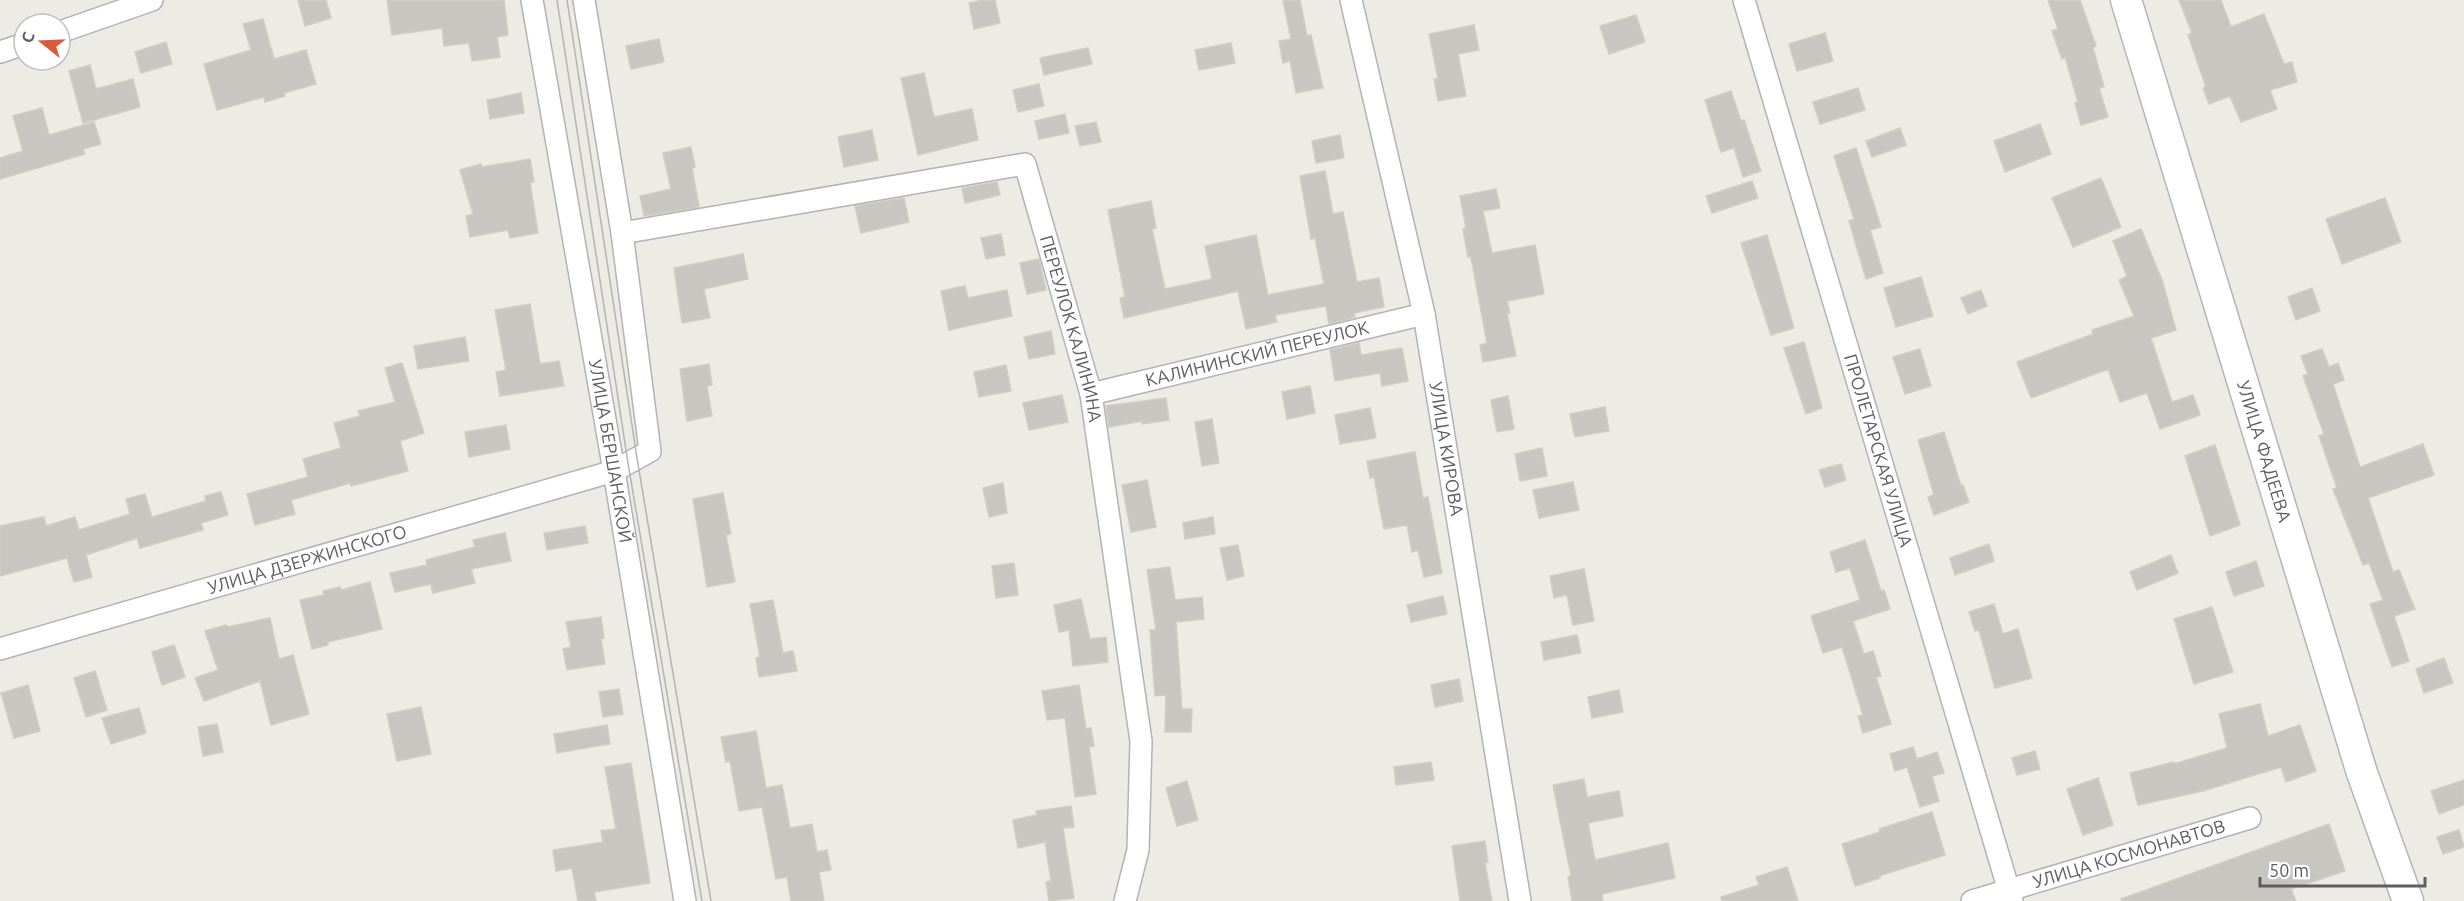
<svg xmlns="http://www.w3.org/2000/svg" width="2464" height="901" viewBox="0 0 2464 901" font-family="Ubuntu,sans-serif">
	<rect width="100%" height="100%" fill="#ecebe4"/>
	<!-- building -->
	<path fill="#c8c6c0" stroke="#d0cdc3" stroke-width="1.5" d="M298,0H326L331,18L305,26Z
		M387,0H504L508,35L497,37L500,57L472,61L469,43L444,46L442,28L392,35Z
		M984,0H995L1000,23L974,29L969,3Z
		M1283,0H1300L1307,36L1311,35L1323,88L1296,93L1290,61L1283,63L1279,41L1291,39Z
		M2048,0H2080L2096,46L2093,48L2104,87L2099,88L2108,117L2081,125L2075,103L2078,102L2065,57L2062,59L2052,31L2058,29Z
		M2179,0H2221L2231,27L2264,14L2284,64L2292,62L2297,82L2270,90L2277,109L2241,122L2230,96L2209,104L2203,88L2206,87L2188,35L2192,33Z
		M1636,15L1645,42L1609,54L1600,26Z
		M263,19L274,59L306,50L316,84L284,93L285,96L265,102L264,97L217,110L204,64L251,50L243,24Z
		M1474,25L1479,50L1458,54L1466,96L1438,101L1434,79H1438L1429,34Z
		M1825,33L1833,61L1797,71L1789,44Z
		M659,39L664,62L631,69L626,46Z
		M166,42L172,64L141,73L135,52Z
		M1231,43L1235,63L1199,70L1195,50Z
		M1088,48L1092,64L1044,75L1040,58Z
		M90,65L96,89L133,79L140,107L83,123L69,71Z
		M924,73L934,117L972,109L978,140L918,155L901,78Z
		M1039,84L1044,106L1018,112L1013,90Z
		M1858,88L1865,110L1820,124L1813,102Z
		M1731,91L1741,121L1744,120L1761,171L1743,177L1734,148L1721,152L1705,100Z
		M521,93L524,113L490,119L487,100Z
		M42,108L49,135L94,122L101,144L83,149L85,154L0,179V158L23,151L13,116Z
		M1065,114L1069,133L1039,139L1035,121Z
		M1096,122L1101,142L1080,146L1075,126Z
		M2040,124L2051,154L2005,172L1994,141Z
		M1900,128L1906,145L1872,157L1866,141Z
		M872,130L878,160L844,167L838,137Z
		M1340,135L1344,158L1316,163L1312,141Z
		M691,147L695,167L692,168L699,207L644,216L640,196L671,189L663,153Z
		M1856,148L1881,227L1870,230L1883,273L1866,279L1849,221L1854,219L1834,156Z
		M530,159L534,182H530L538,233L510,238L508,230L470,237L466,216L473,214L460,170L481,164L482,167Z
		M1325,171L1333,214L1343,212L1357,282L1379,278L1384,307L1354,313L1355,317L1329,324L1326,306L1275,315L1277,322L1246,329L1238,291L1124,318L1120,298L1125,297L1108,210L1151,201L1156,228L1152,229L1165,289L1212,279L1205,246L1256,235L1268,295L1324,284L1315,238L1311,239L1300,176Z
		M2101,178L2121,227L2073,247L2052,198Z
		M1752,181L1758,198L1712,213L1706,196Z
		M997,182L1000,195L965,203L962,188Z
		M1496,189L1500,208L1483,211L1492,253L1535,245L1544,294L1507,301L1510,313H1507L1516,356L1483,362L1480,345L1487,343L1471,257H1468L1463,229L1466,228L1460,196Z
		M904,198L909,222L861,233L855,206Z
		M2385,198L2401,242L2342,264L2326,219Z
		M2141,229L2162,280L2176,330L2151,338L2172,402L2193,395L2200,415L2160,429L2147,393L2120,402L2108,369L2031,398L2017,362L2093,334L2092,330L2134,316L2119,280L2127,276L2113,241Z
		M1001,234L1005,255L986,259L981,238Z
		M1767,235L1794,328L1771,335L1741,243Z
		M743,254L748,279L704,289L710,318L682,323L674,268Z
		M1039,259L1046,290L1027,294L1020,263Z
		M1921,277L1933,316L1896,327L1884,288Z
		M965,286L968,298L1007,290L1012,316L949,330L941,291Z
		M2312,288L2320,311L2296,320L2288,297Z
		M1981,290L1987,306L1968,314L1961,298Z
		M530,304L540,364L559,361L564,386L500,396L496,372L506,370L495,310Z
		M1051,331L1055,354L1029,359L1024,337Z
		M465,337L469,361L418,369L414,346Z
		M1804,342L1822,408L1806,414L1784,348Z
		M1359,343L1361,355L1402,348L1408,381L1382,386L1380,373L1335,381L1330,350Z
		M1920,349L1931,386L1905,394L1893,357Z
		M2322,349L2329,367L2338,363L2344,380L2333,384L2360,467L2423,444L2434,475L2368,498L2393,572L2399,570L2415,609L2394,616L2409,661L2392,667L2370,604L2383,600L2369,563L2363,565L2333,489L2337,488L2319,436L2324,434L2303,376L2308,374L2301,356Z
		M402,363L424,433L400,441L408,471L351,486L350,483L291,500L295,514L255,525L247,494L308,477L303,459L341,448L334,423L360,416L358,411L395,402L385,368Z
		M709,364L712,385L707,386L712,416L687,421L680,369Z
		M1006,365L1011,391L979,397L974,372Z
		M1310,386L1315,413L1287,419L1282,392Z
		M1062,395L1068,422L1029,430L1023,403Z
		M1508,396L1514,429L1497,432L1491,400Z
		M1166,398L1169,420L1142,424V421L1109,427L1106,406Z
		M1605,407L1609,431L1575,437L1570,414Z
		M1370,408L1376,438L1340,444L1335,415Z
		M1212,419L1219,463L1202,466L1195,422Z
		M506,425L510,449L469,457L465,432Z
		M1944,432L1961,486L1963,485L1969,502L1934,515L1928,497L1934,495L1918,440Z
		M2215,445L2240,525L2210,536L2185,456Z
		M1542,448L1547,476L1520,481L1515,454Z
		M1415,452L1423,498L1428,497L1442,573L1424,577L1418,550L1412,552L1407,525L1384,529L1374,477L1370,478L1367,461Z
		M1841,464L1846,480L1825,487L1819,470Z
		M1147,480L1156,527L1131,532L1122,485Z
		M1573,482L1579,510L1539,518L1533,490Z
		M1003,483L1007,513L989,517L983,488Z
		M221,492L228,515L201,523L203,530L140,548L137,538L86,555L92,577L74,582L67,558L0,576V526L44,517L46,526L75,517L79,530L130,514L126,499L145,494L152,517L206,501L205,496Z
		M723,493L731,534L726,535L735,582L707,587L693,499Z
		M1213,517L1215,534L1185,539L1183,523Z
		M585,526L588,543L547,550L544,533Z
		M505,533L511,561L471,569L475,583L433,593L431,584L395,592L390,573L427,565L426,560L475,547L473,540Z
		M1865,540L1881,591L1884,590L1890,609L1853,621L1864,654L1873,651L1881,676L1876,677L1891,724L1863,733L1858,716L1863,715L1842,647L1823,653L1811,616L1860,600L1850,568L1836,572L1830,552Z
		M1989,544L1994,561L1955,575L1950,558Z
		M1238,545L1244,576L1227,580L1220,548Z
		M2171,555L2178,573L2137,590L2130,572Z
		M2256,561L2264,586L2234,596L2226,572Z
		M1014,563L1018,595L996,598L992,566Z
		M1170,567L1175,600L1202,597L1204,619L1176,622L1182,709H1192L1191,732H1165L1166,695L1155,696L1150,630H1156L1147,570Z
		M1584,569L1594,621L1573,625L1567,595L1554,598L1550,576Z
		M370,582L382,629L328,642V645L312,649L300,600L324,595L323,591L340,587L341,590Z
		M1443,596L1447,614L1411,622L1407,605Z
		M1081,599L1090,639L1106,637L1108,662L1073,666L1069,630L1059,632L1054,605Z
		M773,600L783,653L793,651L797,671L759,677L756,658L760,657L750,604Z
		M1994,604L2003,634L2018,629L2032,678L1995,688L1979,630L1975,631L1969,612Z
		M2212,607L2233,672L2194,684L2174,619Z
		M601,617L604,638L601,639L605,664L567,670L563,649L571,647L566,622Z
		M270,618L279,659L293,655L309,714L271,725L260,681L204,701L195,678L218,670L205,631L226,625L227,627Z
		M1577,635L1581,653L1544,660L1541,642Z
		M174,645L185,677L162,685L152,652Z
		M2444,658L2453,683L2424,693L2416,669Z
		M95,671L107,710L86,717L74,678Z
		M1459,679L1463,701L1435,707L1431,685Z
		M28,685L40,731L14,738L1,693Z
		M1079,685L1086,729L1091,728L1094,746L1089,747L1096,794L1075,797L1065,718L1047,720L1042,691Z
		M619,689L623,714L603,717L599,692Z
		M1619,690L1623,712L1592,718L1588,697Z
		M2260,704L2268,736L2300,725L2316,771L2286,782L2281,767L2203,791L2138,805L2130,773L2174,762V764L2227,748L2219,714Z
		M421,707L431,754L397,761L387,714Z
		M139,708L146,733L111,744L102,718Z
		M217,724L223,752L203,756L198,727Z
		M607,725L610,744L557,753L554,734Z
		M756,731L766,788L782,785L790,828L812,824L817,852L827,850L831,870L819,872L824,901H791L787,877L776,879L762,807L739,811L730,761L726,762L721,737Z
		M1913,747L1917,759L1937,752L1944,773L1932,776L1939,801L1920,807L1907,767L1895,771L1890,754Z
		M2035,751L2040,769L2017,775L2012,758Z
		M1431,762L1434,780L1396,785L1394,767Z
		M631,763L650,883L594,892L596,901H578L572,868L556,871L553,850L603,842L601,831L616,829L605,767Z
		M2098,778L2113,825L2083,835L2067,789Z
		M1584,779L1587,797L1619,791L1623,816L1588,823L1595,860L1668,843L1675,878L1602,894L1603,901H1572L1568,877L1571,876L1553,785Z
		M2464,780V805L2439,814L2431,791Z
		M1187,781L1198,820L1177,826L1166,788Z
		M1071,806L1074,827L1063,828L1074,898L1049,901L1046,882L1051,881L1045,842L1018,848L1013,820L1037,815L1036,811Z
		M1932,812L1945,855L1879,876L1880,878L1855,886L1842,844L1880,832L1879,829Z
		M2329,824L2345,871L2291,889L2296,901H2122L2121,899Z
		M2459,830L2464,847L2443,854L2437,837Z
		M1485,841L1488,862L1485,863L1492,901H1460L1452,846Z
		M1787,867L1798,901H1722L1721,897L1759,885L1756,877Z"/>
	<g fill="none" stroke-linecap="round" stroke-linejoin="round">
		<defs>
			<g id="street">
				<path id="s1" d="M532,0L614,471L685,901"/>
				<path id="s2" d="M1351,0L1424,314L1520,901"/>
				<path id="s3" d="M1744,0L2012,901"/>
				<path d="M60,32L152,0"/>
				<path d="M0,52L24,44"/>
				<path id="s4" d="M622,233L1025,164L1091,394L1141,741L1138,850L1125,901"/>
				<path id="s5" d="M1091,394L1424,314"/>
				<path id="s6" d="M0,649L614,471L650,451L622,233L584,0"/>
				<path id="s7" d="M1972,901L2250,818"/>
			</g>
			<g id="secondary">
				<path id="s8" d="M2126,0L2362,773L2408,901"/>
			</g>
		</defs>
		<!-- street casing -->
		<use href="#street" stroke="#b1b3b7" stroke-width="24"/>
		<!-- secondary casing -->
		<use href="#secondary" stroke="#b3b5b9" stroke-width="33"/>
		<!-- street -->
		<use href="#street" stroke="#fff" stroke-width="21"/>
		<!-- secondary -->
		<use href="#secondary" stroke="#fff" stroke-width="30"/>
		<!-- tram -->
		<path stroke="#b3b4b4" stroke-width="1.5" d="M557,0L628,463L702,901
			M567,0L637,458L711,901"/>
	</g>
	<g text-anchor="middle" stroke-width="4.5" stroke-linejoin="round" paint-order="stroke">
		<!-- street labels -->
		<g font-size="18" fill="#5c5e62" stroke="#fff">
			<text dy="6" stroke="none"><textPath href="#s4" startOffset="580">ПЕРЕУЛОК КАЛИНИНА</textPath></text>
			<text dy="6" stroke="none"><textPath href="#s5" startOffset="171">КАЛИНИНСКИЙ ПЕРЕУЛОК</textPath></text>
			<text dy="6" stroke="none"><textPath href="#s2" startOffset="459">УЛИЦА КИРОВА</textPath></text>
			<text dy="6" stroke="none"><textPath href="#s1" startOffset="458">УЛИЦА БЕРШАНСКОЙ</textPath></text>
			<text dy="6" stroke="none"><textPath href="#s3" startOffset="470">ПРОЛЕТАРСКАЯ УЛИЦА</textPath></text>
			<text dy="6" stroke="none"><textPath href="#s8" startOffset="472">УЛИЦА ФАДЕЕВА</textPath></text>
			<text dy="6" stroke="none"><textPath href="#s6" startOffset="320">УЛИЦА ДЗЕРЖИНСКОГО</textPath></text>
			<text dy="6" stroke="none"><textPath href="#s7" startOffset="164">УЛИЦА КОСМОНАВТОВ</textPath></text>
		</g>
	</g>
	<!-- north arrow -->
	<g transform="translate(42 42) rotate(288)"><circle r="28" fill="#ffffff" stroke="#bebfc0" stroke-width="1.5"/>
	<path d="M0-4.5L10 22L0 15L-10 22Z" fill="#d55c41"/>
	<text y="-9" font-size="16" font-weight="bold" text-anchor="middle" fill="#5c5e62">С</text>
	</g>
	<!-- scale -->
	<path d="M2260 877v9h165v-9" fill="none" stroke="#5c5e62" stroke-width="3"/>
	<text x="2269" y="877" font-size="18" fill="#5c5e62" stroke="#ffffff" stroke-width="4.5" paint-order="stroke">50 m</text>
</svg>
